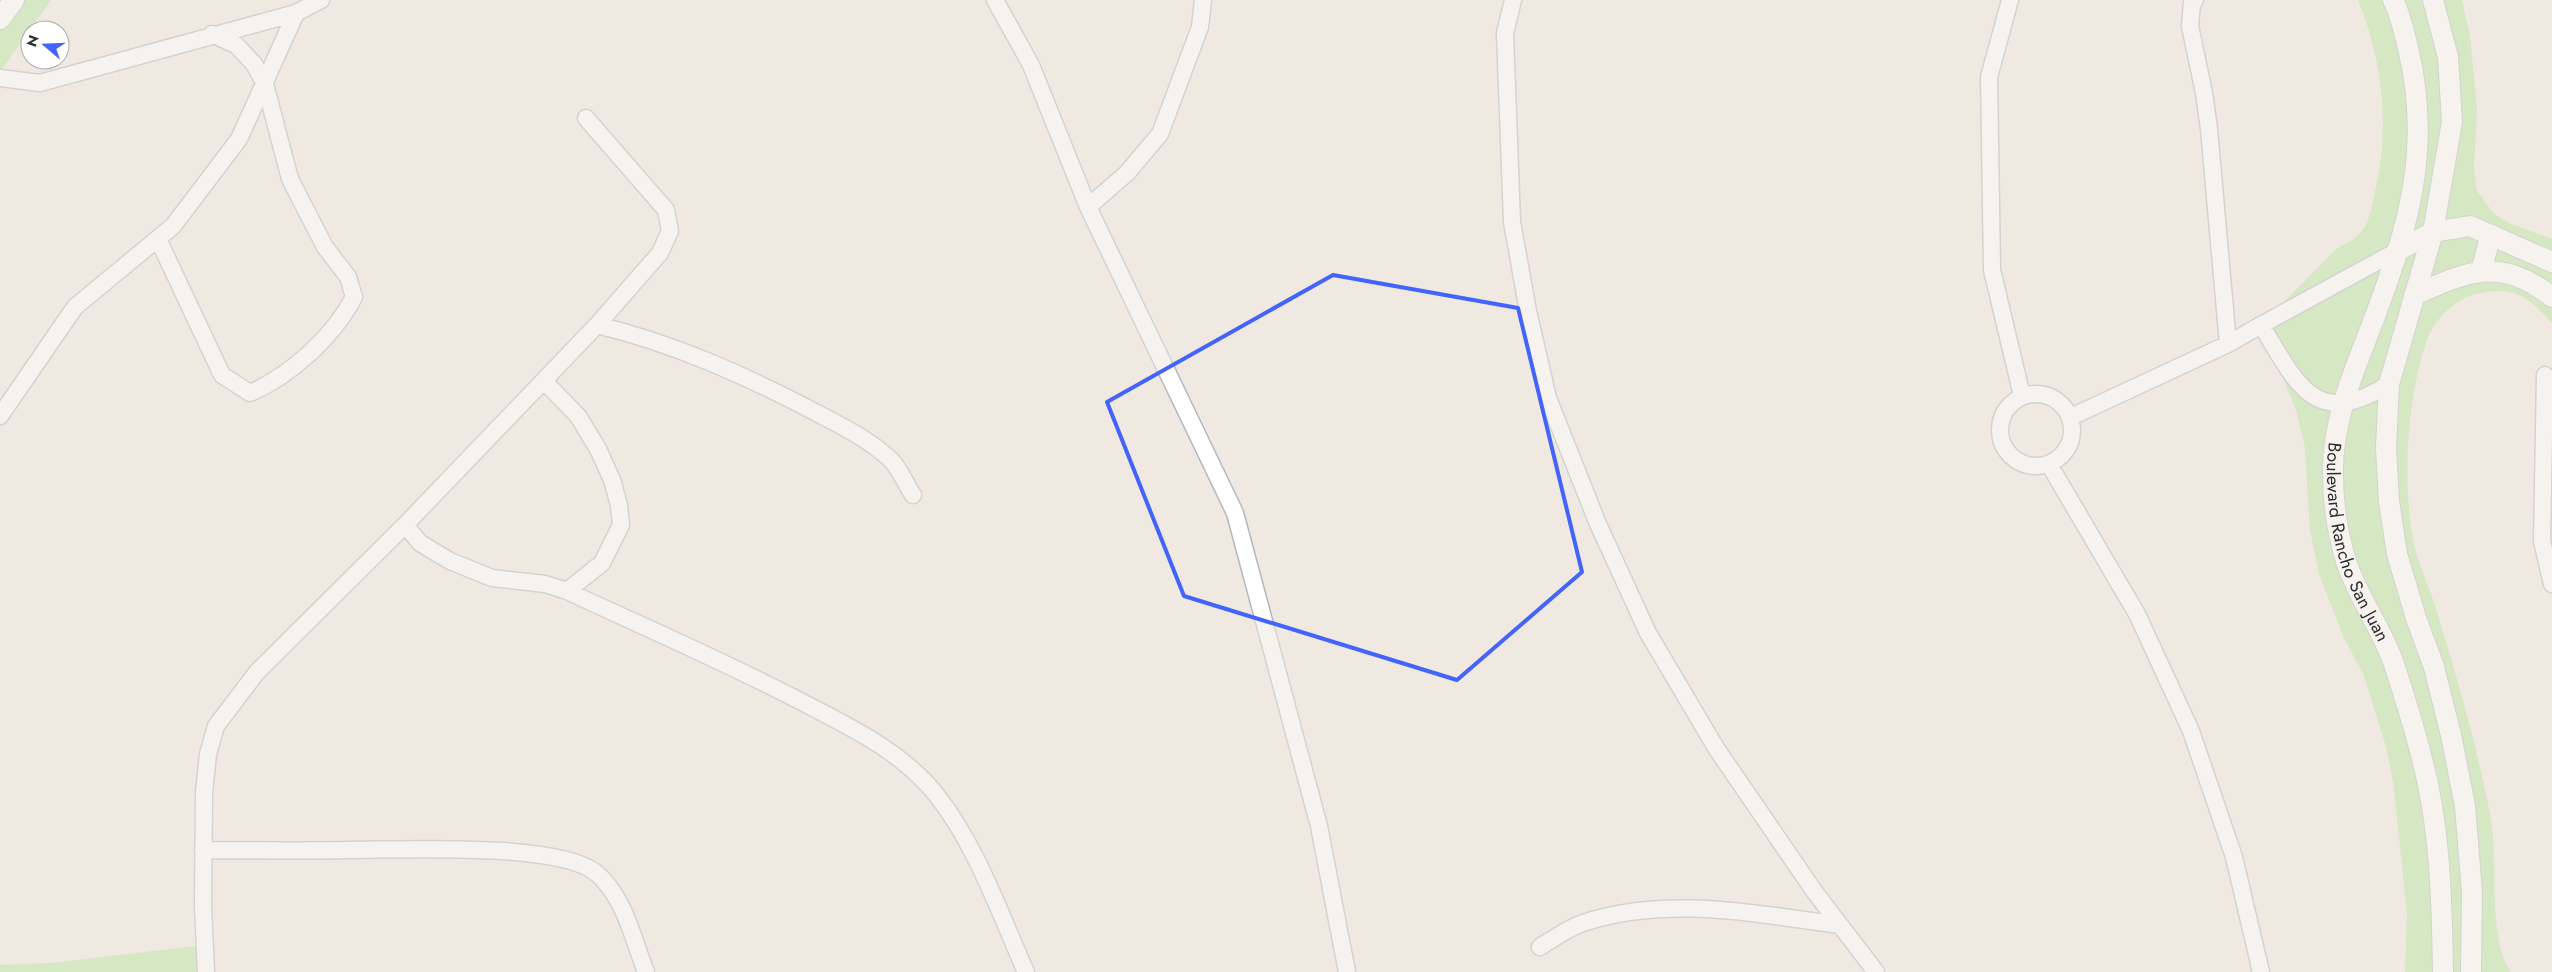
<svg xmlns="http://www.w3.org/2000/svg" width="2552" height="972" viewBox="0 0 2552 972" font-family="Jost,sans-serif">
	<rect width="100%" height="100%" fill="#efe9e1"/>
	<!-- green -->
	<path fill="#b6e59e" d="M0,0H51L0,72Z
		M2358,0H2462L2470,36L2477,109L2474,168L2477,191L2494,214L2511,224L2552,239V323C2527,296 2514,285 2476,294C2455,299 2434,320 2427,340C2407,397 2401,489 2415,548C2420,568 2429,586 2435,606C2453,664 2471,725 2484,785C2488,802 2491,820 2493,837C2497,876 2489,941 2511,972H2405L2407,914L2393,781L2386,747L2364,676L2344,638L2319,574L2310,530L2305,448L2296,410L2261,325L2337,248C2346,244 2359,237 2364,228C2370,218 2373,203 2375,191C2390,128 2383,60 2358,0Z
		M205,945L206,972H0V965L51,963Z"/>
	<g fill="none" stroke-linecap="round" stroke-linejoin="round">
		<defs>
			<path id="minor" d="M995,0L1031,65L1088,207L1235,513L1319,826L1347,972
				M1513,0L1505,33L1512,222L1528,311L1548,398L1598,524L1648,633L1716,748L1814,891L1876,972
				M2010,0L1989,77L1992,270L2022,396
				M2195,0L2192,3L2190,26L2204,93L2209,129L2228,344
				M296,13L321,0
				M0,78L40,83L296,13L239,139L173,226L75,307L0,416
				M1088,207L1127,173L1160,134L1200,27L1203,0
				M158,239L222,375L250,393C290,376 334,336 354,297L348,277L325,247L290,179L265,84L254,64L236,45L212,34
				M597,325C672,343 742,374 811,410C838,424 869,439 891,460C900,469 906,485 913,495
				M2545,375L2542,541L2552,584
				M544,381L578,416L598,449L612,480L619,505L621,525L602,563L567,591
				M2389,384C2314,431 2297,383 2261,325L2397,251
				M2000 430a36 36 0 1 1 72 0a36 36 0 1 1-72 0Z
				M2071,417L2228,344L2261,325
				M2050,466L2137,614L2191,731L2234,857L2261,972
				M405,525L420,543L450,561L492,578L545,584L567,591C644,627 721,660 796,699C846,725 903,751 938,797C976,845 1001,916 1026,972
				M203,850C251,850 299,851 347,850C401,850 555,842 595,872C624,895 633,939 646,972
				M1540,947C1553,939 1568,928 1583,923C1666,895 1756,914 1840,925
				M206,972L203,906L204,793L208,754L216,726L257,672L405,525L597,325L660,253L670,231L666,210L586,118"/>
			<g id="tertiary">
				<path id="s1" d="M2393,0C2401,15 2404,32 2408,48C2432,147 2409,226 2374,319C2355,369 2332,419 2333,474C2333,503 2338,536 2347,564C2359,599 2382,629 2394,664C2409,711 2424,758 2432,806C2441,861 2442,916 2443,972"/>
				<path d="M2433,0L2448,57L2452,122L2433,232L2389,384L2386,447L2389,501L2397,554L2416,618L2434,667L2451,735L2465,806L2472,892L2471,972"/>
				<path d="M0,19L14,0"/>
				<path d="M2397,251L2433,232L2470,226L2552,262"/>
				<path d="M2481,271L2491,235"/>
				<path d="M2414,295C2469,271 2500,256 2552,297"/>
			</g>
		</defs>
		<!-- minor casing -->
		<use href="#minor" stroke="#b4b7c1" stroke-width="19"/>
		<!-- tertiary casing -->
		<use href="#tertiary" stroke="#b4b7c1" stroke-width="22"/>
		<!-- minor -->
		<use href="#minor" stroke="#fff" stroke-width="16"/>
		<!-- tertiary -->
		<use href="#tertiary" stroke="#fff" stroke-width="20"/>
	</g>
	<!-- marked area -->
	<path d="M0 0H2552V972H0ZM1333,275L1518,308L1582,572L1457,680L1184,596L1107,402Z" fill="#efe9e1" fill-opacity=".55" fill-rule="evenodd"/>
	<path fill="none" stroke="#4264fb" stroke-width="4" stroke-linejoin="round" d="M1333,275L1518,308L1582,572L1457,680L1184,596L1107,402Z"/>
	<g text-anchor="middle" stroke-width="4" stroke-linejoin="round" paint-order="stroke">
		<!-- street labels -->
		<g font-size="18" fill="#2e2e2e" stroke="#fff">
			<text dy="6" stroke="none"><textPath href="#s1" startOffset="562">Boulevard Rancho San Juan</textPath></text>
		</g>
	</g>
	<!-- north arrow -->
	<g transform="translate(45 45) rotate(289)"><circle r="24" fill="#ffffff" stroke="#ababab"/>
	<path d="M0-4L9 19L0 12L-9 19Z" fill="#4264fb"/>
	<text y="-8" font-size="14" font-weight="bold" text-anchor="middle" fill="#2e2e2e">N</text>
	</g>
</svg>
